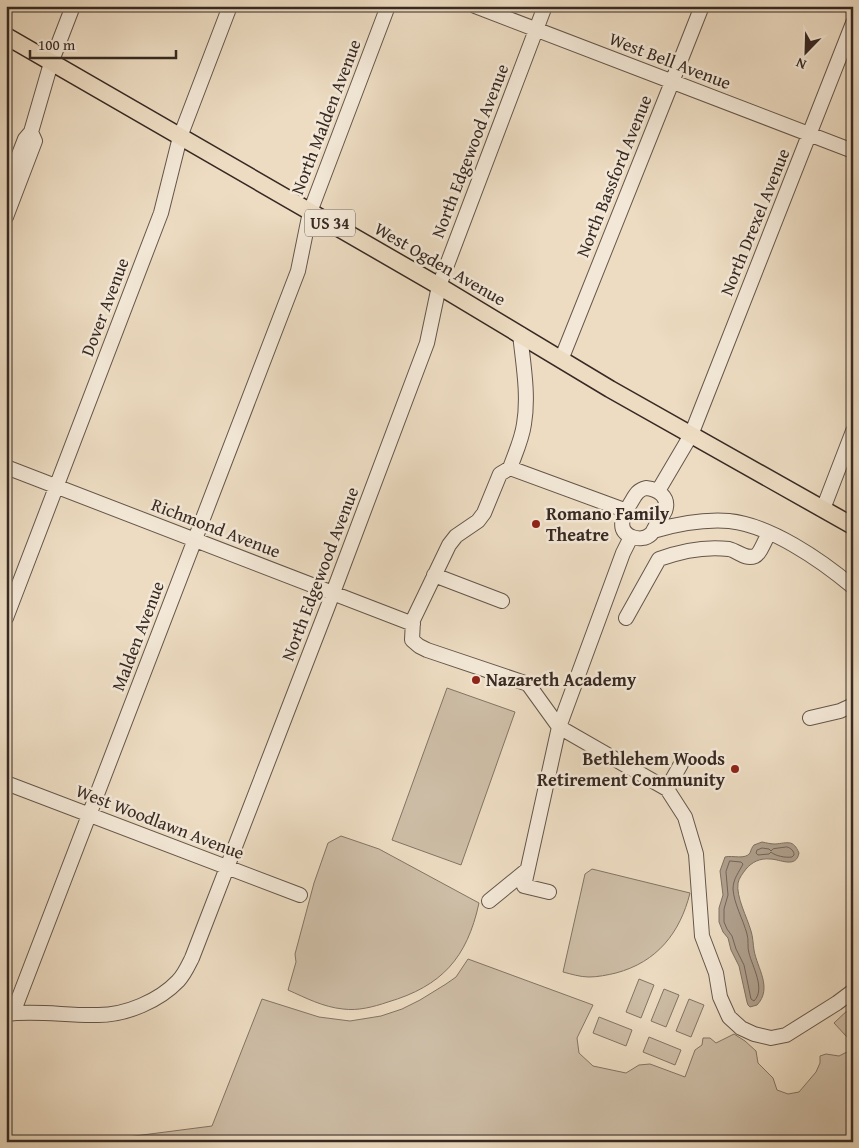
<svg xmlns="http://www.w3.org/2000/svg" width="859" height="1148" viewBox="0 0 859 1148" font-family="'Gentium Book Plus',serif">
	<rect width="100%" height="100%" fill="#eddcc2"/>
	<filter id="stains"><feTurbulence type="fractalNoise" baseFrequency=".004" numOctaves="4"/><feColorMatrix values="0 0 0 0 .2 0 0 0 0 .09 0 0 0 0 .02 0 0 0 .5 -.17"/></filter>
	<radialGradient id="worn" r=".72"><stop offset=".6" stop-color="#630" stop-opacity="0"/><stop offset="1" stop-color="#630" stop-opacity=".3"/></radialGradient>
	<!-- green -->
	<path fill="#cebea7" stroke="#827465" d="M447,688L515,712L461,865L392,840Z
		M341,836L379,849L479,903C467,958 442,986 388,1002C373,1007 358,1011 343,1009C323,1007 306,998 288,990L296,962L295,954L314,883L328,843Z
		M592,869L690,893C680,933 657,962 616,973C607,975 598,977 589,977C580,977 571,974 563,972L585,874Z
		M468,959L593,1005L577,1038L579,1053L593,1066L626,1073L639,1065L650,1064L685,1077L695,1050L702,1045L703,1038H710L716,1043L734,1034L745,1041L756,1051L758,1063L773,1078L777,1090L788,1094L799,1092L816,1072L820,1063V1056L826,1054L839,1056L853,1049V1142H88L212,1126L262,999L319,1017L350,1021L381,1016L402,1009L420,1000L446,984L456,977Z
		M639,979L654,985L641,1018L626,1012Z
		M664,989L679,995L666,1027L651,1021Z
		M689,999L704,1005L691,1037L676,1031Z
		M850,1008L853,1011V1032L847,1037L834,1023Z
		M599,1017L632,1030L626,1046L593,1033Z
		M649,1037L681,1050L675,1065L643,1052Z"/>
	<!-- water -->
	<path fill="#af9f8c" stroke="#7f7062" d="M762,842C767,843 771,844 775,844C788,843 793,839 799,853C796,869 780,859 770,859C760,858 752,862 746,869C743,873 739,878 738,883C736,897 747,917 751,931C753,937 753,944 754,950C757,968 773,988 757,1005L750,1007L748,1005L747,1002L739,966L731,950L728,938L723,932L719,922V908L723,895L720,871L725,857C733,855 745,860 750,853C751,850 752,847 754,845Z"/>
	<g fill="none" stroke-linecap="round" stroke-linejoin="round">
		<!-- shore -->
		<path stroke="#736458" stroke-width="1" d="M787,847C791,848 794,851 794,855L792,857C786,858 775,856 771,852L769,854L758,855L756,853L757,850L762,848L769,849L771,851L773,849Z
			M730,861L741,862L743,864C739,872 733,879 733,889C734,904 743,919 747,934C749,940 747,947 749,953C752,966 766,989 754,1001L751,999L744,965L736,949L732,936L727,929L724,922V909L728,895L726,872Z"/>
		<defs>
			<path id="minor" d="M475,6L853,151
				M6,188L25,139L31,132L51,63L73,6
				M6,217L35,141L31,132
				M520,334C523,363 529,395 524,424C522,439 515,454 510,468L627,511
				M561,360L672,82L702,6
				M6,467L413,624
				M510,468L500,474L484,513L478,521L456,536L449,545L413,620L412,640L419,646L427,650L528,684L559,727L667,789L681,764
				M646,488C658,489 670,497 665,511C663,515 660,520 657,524C655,527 653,532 651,534C646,539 638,539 632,537C615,530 624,515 630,504C635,496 637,490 646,488Z
				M658,491L691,435L853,23
				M823,509L853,431
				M653,531C677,524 703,519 729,521C770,525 821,560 853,587
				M434,575L502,601
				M6,618L161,213L180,137L230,6
				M626,618L659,559C681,551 705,546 729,549C738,551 745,560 755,556C760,554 766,538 769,533
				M810,718L840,711L853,705
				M6,783L300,895
				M667,789L685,817L696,854L702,936L716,973L720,997L729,1017L741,1028L754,1034L771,1038L786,1035L837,1003L853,991
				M549,892L524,886L559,727L623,553L631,537
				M489,901L527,870
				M13,1013L298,271L310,212L388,6
				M6,1014C37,1010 68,1016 98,1015C126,1015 159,1001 178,981C184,975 188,966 192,958L328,606L427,343L439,286L545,6"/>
			<path id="major" d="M6,36L439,286L610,389L853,526"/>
		</defs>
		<!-- minor casing -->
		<use href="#minor" stroke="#64564b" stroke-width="16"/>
		<!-- major casing -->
		<use href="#major" stroke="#372923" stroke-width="19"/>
		<!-- minor -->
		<use href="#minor" stroke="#f3e8d7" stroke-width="14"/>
		<!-- major -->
		<use href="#major" stroke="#eddcc2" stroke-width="16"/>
	</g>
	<!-- markers -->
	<g fill="#8f2418" stroke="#f3e8d7" stroke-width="2">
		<circle cx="536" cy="524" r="5"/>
		<circle cx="476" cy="680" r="5"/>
		<circle cx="735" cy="769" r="5"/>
	</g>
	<g text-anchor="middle" stroke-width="5" stroke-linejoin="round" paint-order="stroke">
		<!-- shield labels -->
		<rect fill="#f3e8d7" stroke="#6f6259" stroke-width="1" x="305" y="209.5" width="50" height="27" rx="4"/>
		<g font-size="16" font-weight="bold" fill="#372923">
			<text x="330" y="229">US 34</text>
		</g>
		<!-- street labels -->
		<g font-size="18" fill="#372923" stroke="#f3e8d7">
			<text transform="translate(670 61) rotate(21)" y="6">West Bell Avenue</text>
			<text transform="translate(326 117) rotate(-69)" y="6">North Malden Avenue</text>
			<text transform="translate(470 151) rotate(-69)" y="6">North Edgewood Avenue</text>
			<text transform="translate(614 176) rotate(-68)" y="6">North Bassford Avenue</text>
			<text transform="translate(755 222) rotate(-68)" y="6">North Drexel Avenue</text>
			<text transform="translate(440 264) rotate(30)" y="6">West Ogden Avenue</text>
			<text transform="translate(105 307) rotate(-69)" y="6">Dover Avenue</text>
			<text transform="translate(216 528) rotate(21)" y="6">Richmond Avenue</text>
			<text transform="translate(320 574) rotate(-69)" y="6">North Edgewood Avenue</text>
			<text transform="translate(138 636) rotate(-69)" y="6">Malden Avenue</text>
			<text transform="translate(160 822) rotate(21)" y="6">West Woodlawn Avenue</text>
		</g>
		<!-- poi labels -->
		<g font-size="18" font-weight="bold" fill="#372923" stroke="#f3e8d7" text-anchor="start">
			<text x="546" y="520">Romano Family<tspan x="546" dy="21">Theatre</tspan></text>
			<text x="486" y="686">Nazareth Academy</text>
			<text x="725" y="765" text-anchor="end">Bethlehem Woods<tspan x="725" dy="21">Retirement Community</tspan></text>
		</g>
	</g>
	<!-- margin -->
	<rect width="859" height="1148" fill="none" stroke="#eddcc2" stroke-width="25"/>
	<rect x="8" y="8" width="844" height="1133" fill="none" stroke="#372923" stroke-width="2.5"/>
	<rect x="12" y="12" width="834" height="1123" fill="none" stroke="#372923"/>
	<!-- north arrow -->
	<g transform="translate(806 52) rotate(203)" stroke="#f3e8d7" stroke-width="4" paint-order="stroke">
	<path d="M0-4L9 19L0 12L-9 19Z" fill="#372923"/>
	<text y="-8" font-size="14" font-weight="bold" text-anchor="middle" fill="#372923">N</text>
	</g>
	<!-- scale -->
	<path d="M30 50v8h146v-8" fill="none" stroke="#372923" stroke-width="2.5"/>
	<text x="38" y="50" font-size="15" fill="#372923" stroke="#f3e8d7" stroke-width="4" paint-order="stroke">100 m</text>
	<rect width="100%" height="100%" filter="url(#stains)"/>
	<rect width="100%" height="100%" fill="url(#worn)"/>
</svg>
